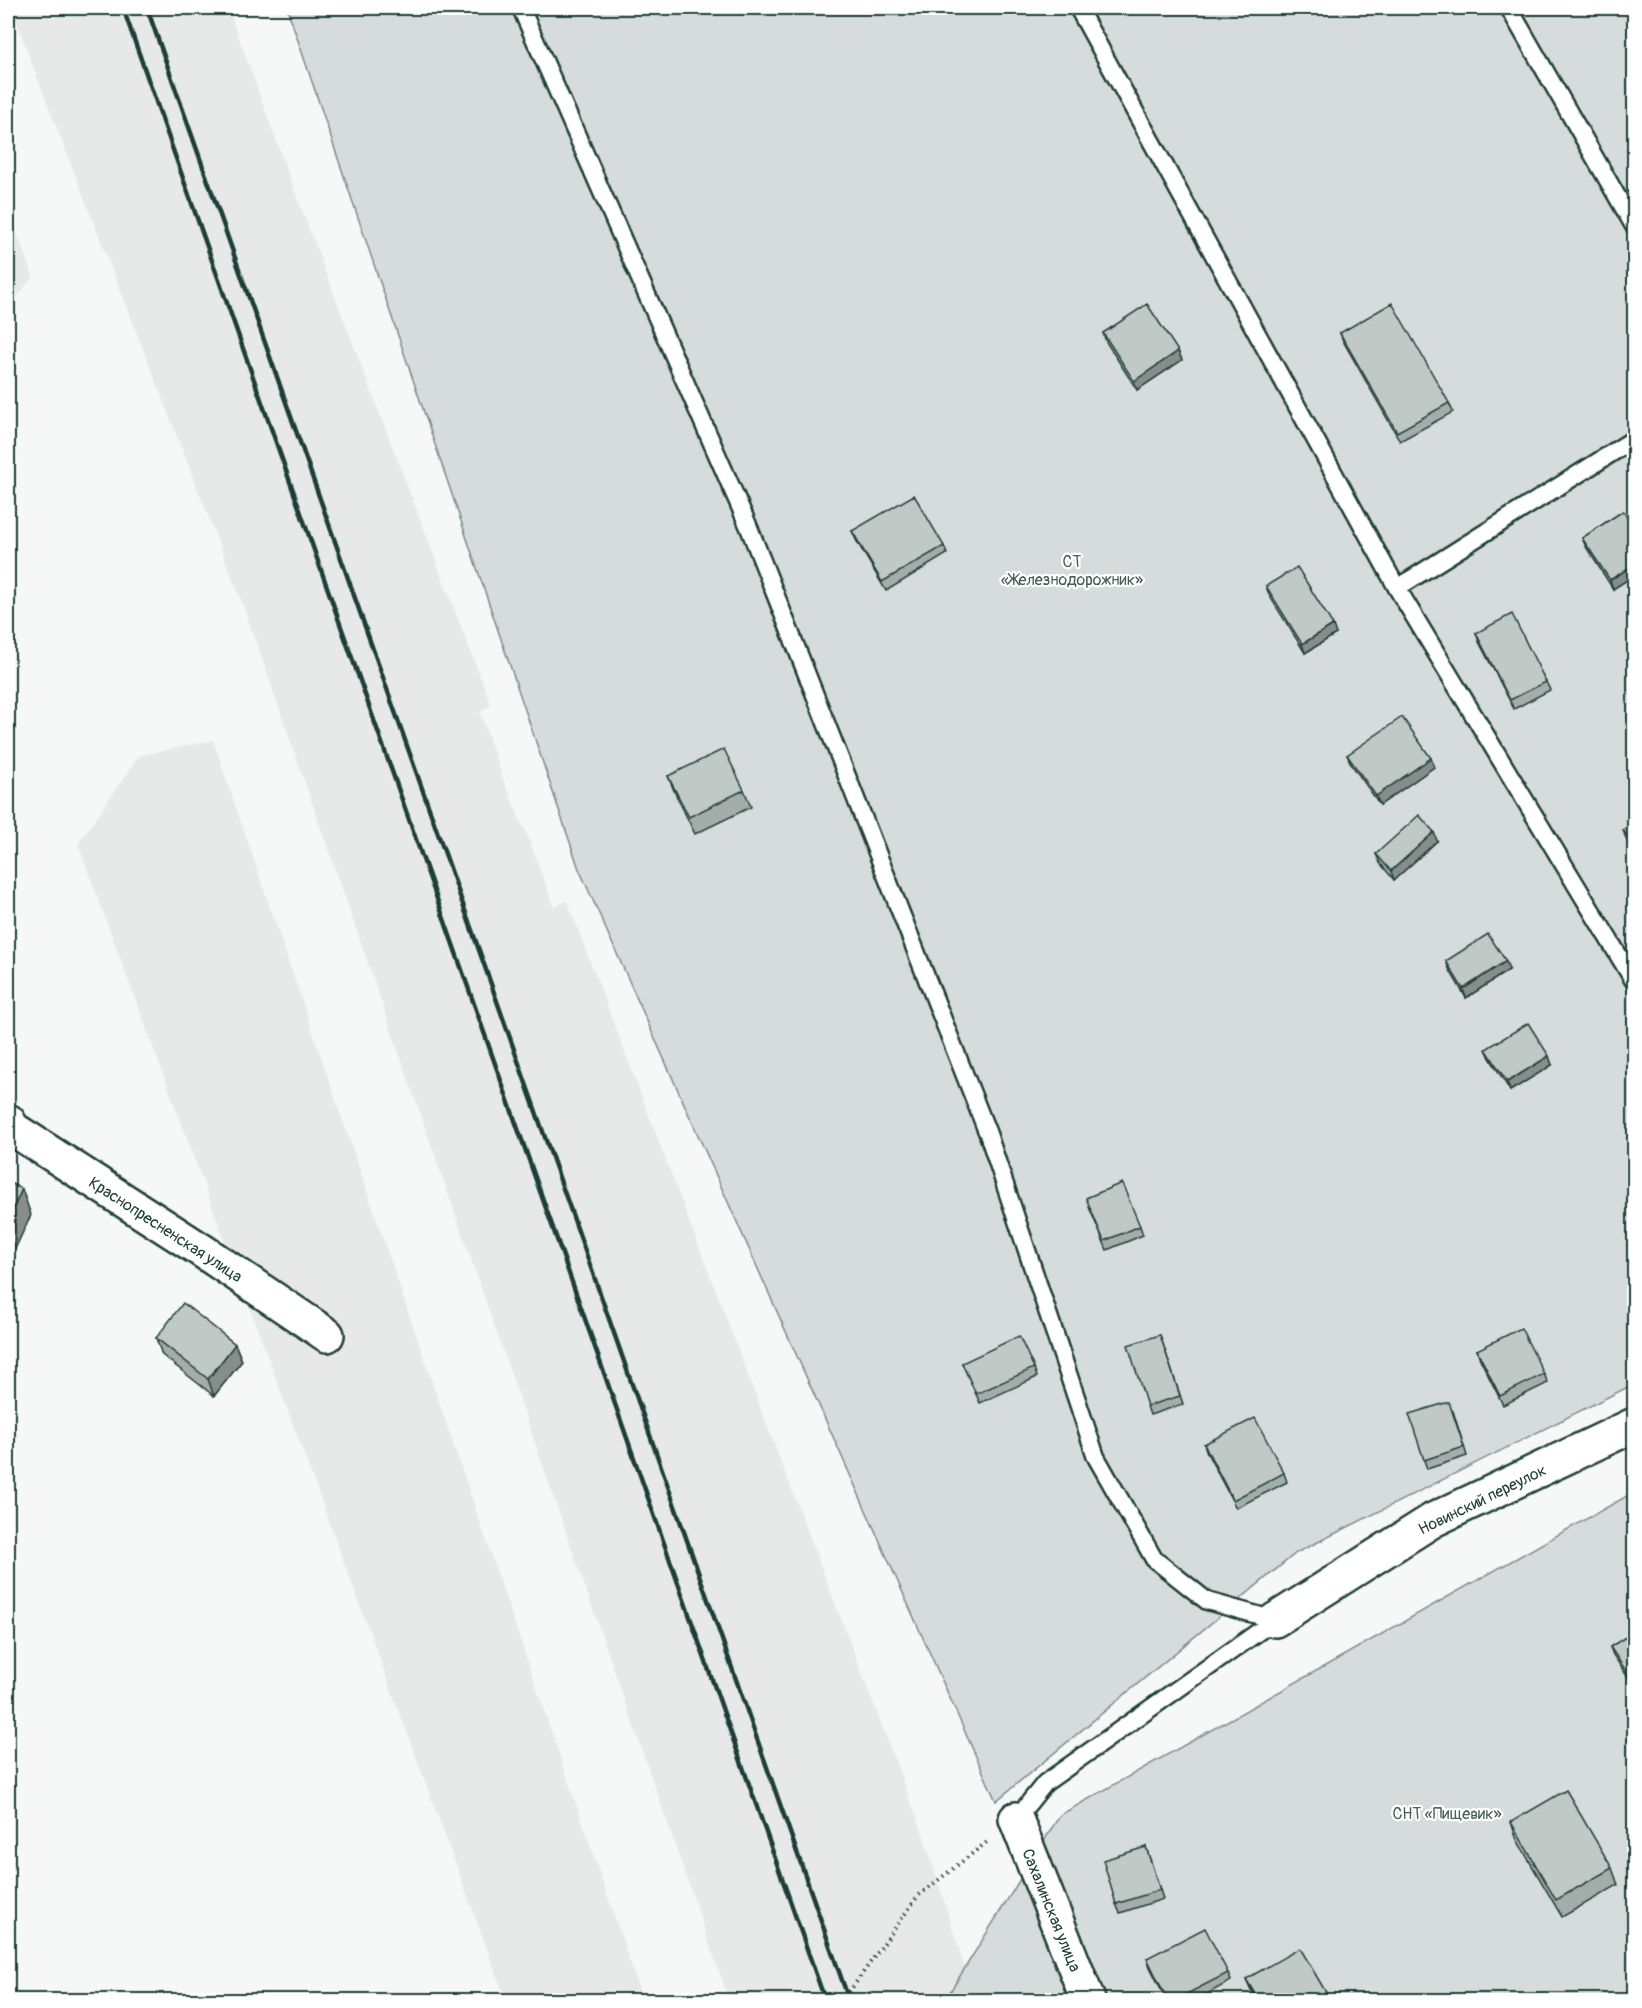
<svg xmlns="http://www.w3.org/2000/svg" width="1642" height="2008" viewBox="0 0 1642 2008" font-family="Pangolin,sans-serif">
	<rect width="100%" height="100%" fill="#f6f7f7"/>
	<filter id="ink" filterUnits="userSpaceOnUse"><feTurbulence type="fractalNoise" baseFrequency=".0167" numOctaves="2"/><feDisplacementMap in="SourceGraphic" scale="12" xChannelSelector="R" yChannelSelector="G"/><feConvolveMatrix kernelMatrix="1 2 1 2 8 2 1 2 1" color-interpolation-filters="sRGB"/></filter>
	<g filter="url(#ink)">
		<!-- built -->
		<path fill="#e6e9e8" d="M12,8H228L292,184L491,705L480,712L502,777L531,845L554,907L567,901L923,1834L975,2000H729L246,613L32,64Z
			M8,209L33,277L8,307Z
			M213,740L643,2000H506L78,844L139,756Z"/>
		<!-- green -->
		<path fill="#d6dcdb" stroke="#7a8c88" stroke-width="1.5" d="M287,8H1634V1384L1296,1553L996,1801L579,869Z
			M1634,1492V2000H945L1060,1815Z"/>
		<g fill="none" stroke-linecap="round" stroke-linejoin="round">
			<defs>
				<path id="lane" d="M521,8L748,525L988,1134L1096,1457L1154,1559L1207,1601L1275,1620
					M1078,8L1397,588L1634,981
					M1509,8L1634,226
					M1397,588L1634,439
					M1016,1819L1045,1783L1275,1620"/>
				<path id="street" d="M8,1121L13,1129L204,1252L327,1335
					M1275,1620L1433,1520L1634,1425
					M1016,1819L1088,2000"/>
			</defs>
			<!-- lane casing -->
			<use href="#lane" stroke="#1f3d34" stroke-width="21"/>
			<!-- street casing -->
			<use href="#street" stroke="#1f3d34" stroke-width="38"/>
			<!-- path -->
			<path stroke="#1f3d34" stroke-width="4" stroke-dasharray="1.5 4.5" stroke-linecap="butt" d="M840,2000L847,1995L918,1896L987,1842"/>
			<!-- lane -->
			<use href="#lane" stroke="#fff" stroke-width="16"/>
			<!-- street -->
			<use href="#street" stroke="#fff" stroke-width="33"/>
			<!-- rail -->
			<path stroke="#1f3d34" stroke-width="4.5" d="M123,8L825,2000
				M147,8L849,2000"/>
		</g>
		<!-- wall -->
		<path fill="#a5adaa" stroke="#1f3d34" stroke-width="1.5" d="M1103,333L1178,351L1182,360L1137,390L1106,342Z
			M1340,333L1449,403L1453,412L1400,441L1343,341Z
			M1623,511L1613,589L1586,547L1582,538Z
			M852,531L944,546L947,554L886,591L856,540Z
			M1266,586L1336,634L1305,653L1269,595Z
			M1476,633L1546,682L1550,690L1514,709L1479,642Z
			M1347,755L1434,767L1380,805L1351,764Z
			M668,776L744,790L751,807L695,834L675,793Z
			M1635,823V851L1626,839L1623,830Z
			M1437,841L1394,880L1380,863L1376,854Z
			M1446,961L1509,970L1466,998L1449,969Z
			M1486,1049L1552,1065L1510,1091L1490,1058Z
			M1089,1207L1140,1226L1143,1235L1107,1250Z
			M1160,1335L1183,1404L1150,1415L1147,1406Z
			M156,1338L235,1344L242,1361L214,1396L162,1355Z
			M1477,1350L1544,1374L1548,1383L1503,1405L1480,1359Z
			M962,1363L1034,1368L1037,1377L980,1403Z
			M1453,1411L1467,1456L1427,1469L1424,1460Z
			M1204,1444L1284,1473L1287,1482L1236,1508L1207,1453Z
			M1635,1631V1688L1613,1655L1610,1647Z
			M1511,1822L1612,1868L1618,1885L1562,1917L1517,1840Z
			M1146,1847L1163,1899L1120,1913L1116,1904Z
			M1147,1958L1228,1973L1231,1981L1194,2001H1167L1150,1967Z
			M1246,1979L1327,1994L1329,2001H1257L1250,1988Z"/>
		<!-- shaded-wall -->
		<path fill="#868d8b" stroke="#1f3d34" stroke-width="1.5" d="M1178,351L1182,360L1137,390L1134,381Z
			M1635,564V575L1613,589L1610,580Z
			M1333,625L1336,634L1305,653L1302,644Z
			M1431,758L1434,767L1380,805L1376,796Z
			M1434,832L1437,841L1394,880L1391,871Z
			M1506,961L1509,970L1466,998L1463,989Z
			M1549,1056L1552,1065L1510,1091L1507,1082Z
			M22,1189L31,1215L8,1264V1219Z
			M235,1344L242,1361L214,1396L208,1379Z"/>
		<!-- building -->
		<path fill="#c0c9c6" stroke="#1f3d34" stroke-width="1.5" d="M1392,303L1449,403L1397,432L1340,333Z
			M1147,304L1178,351L1134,381L1103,333Z
			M914,495L944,546L882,582L852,531Z
			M1623,511L1635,529V564L1610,580L1582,538Z
			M1297,567L1333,625L1302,644L1266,586Z
			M1512,614L1546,682L1510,700L1476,633Z
			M1402,717L1431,758L1376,796L1347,755Z
			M724,749L744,790L689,817L668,776Z
			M1419,815L1434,832L1391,871L1376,854Z
			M1635,823V847L1623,830Z
			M1488,934L1506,961L1463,989L1446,961Z
			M1528,1023L1549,1056L1507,1082L1486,1049Z
			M8,1182L22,1189L8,1219Z
			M1122,1183L1140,1226L1104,1241L1086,1198Z
			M183,1303L235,1344L208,1379L156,1338Z
			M1521,1328L1544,1374L1500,1396L1477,1350Z
			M1160,1335L1180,1396L1147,1406L1128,1345Z
			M1019,1336L1034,1368L976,1394L962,1363Z
			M1449,1402L1464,1447L1424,1460L1409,1414Z
			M1255,1418L1284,1473L1233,1500L1204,1444Z
			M1635,1631V1683H1634L1610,1647Z
			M1566,1790L1612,1868L1556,1900L1511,1822Z
			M1146,1847L1160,1890L1116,1904L1103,1860Z
			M1205,1928L1228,1973L1173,2001H1168L1147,1958Z
			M1300,1948L1327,1994L1315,2001H1259L1246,1979Z"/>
	</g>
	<g text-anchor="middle" stroke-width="4.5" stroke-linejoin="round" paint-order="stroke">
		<!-- park labels -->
		<g font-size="16" fill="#445d55" stroke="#fff">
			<text x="1072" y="567">СТ<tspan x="1072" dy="18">«Железнодорожник»</tspan></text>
			<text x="1447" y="1819">СНТ «Пищевик»</text>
		</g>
		<!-- street labels -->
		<g font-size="16" fill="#1f3d34" stroke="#fff">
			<text transform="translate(166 1229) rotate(33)" y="6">Краснопресненская улица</text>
			<text transform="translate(1482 1499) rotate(-26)" y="6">Новинский переулок</text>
			<text transform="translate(1052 1910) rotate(68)" y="6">Сахалинская улица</text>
		</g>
	</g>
	<!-- margin -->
	<rect width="1642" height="2008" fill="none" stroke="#fff" stroke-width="30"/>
	<rect x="15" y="15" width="1612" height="1978" fill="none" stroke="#1f3d34" stroke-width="2" filter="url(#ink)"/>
</svg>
